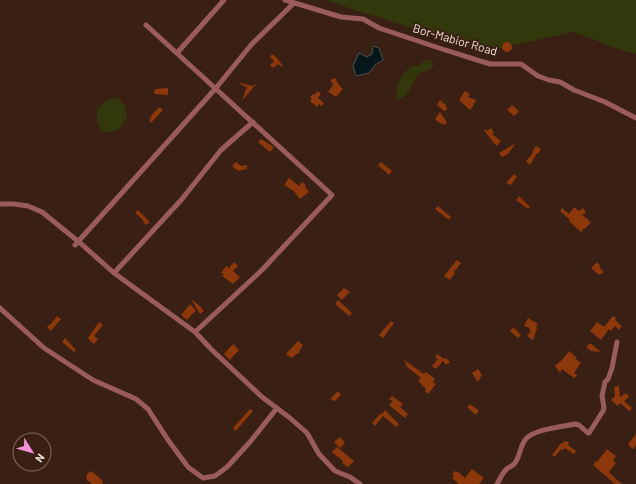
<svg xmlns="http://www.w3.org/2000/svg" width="636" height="484" viewBox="0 0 636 484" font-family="Barlow,sans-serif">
	<rect width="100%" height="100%" fill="#391f14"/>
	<!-- green -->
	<path fill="#32380c" d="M326,0H636V54L621,50L573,32L486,51L358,11Z
		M425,60H432L434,65L431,69L418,74C413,82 409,96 399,99L396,96L398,85L402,75L411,66H418Z
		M117,97L125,106L127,118C120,130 116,133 101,131L97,122V109L106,101Z"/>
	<!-- water -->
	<path fill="#06171c" stroke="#4c5253" d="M373,46L379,48L383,60L375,65L369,73L356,76L353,66L359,53L367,57L372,54Z"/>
	<!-- building -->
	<path fill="#8c380a" d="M502 47a5 5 0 1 1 10 0a5 5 0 1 1-10 0Z
		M272,54L276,57L283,66L282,67L278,64L273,68L270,65L274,61L270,57Z
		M335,78L339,85L343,89L336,97L328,92L333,85L330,80Z
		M241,83L252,86L257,83L242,101L246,89L248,88L240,84Z
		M168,88V95L154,94L155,89Z
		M318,91L321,94L318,98L324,103L322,106L319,104L317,107L310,101L312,98L310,97L313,94L314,95Z
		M465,91L470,94L468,97L476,100L473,106L470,110L459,100Z
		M440,100L446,105L447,110L444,111L437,105Z
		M512,105L519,111L514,116L507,110Z
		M159,107L163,110L151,123L149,120L151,118L150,117Z
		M440,112L447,122L444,125L442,123L441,124L435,119Z
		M491,128L494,133L492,134L501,141L497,146L493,142L484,130L485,129L487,131Z
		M261,139L274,147L270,152L258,142Z
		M516,143L508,154L502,157L499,153Z
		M536,146L541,149L538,154L537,153L530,165L526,161L533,153L532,152Z
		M236,162L241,166L247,165V169L238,171L232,166Z
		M381,162L392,171L389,175L378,165Z
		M514,174L517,177L511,185L506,183Z
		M289,178L299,186L302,182L306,185L305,187L309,192L300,199L292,189V190L284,185Z
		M519,196L530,207L528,209L516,200Z
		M438,206L451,217L449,220L435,209Z
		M574,207L579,211L583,208L586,212L582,215L589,220L588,221L591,222L585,229L584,228L581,232L569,221L570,220L560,211L562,208L569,214Z
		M138,210L150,222L148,224H147L146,225L143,222L144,221L135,213Z
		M457,260L461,263L454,272L455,273L450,280L444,276Z
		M234,262L238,266L233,271L240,277L233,284L222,276L224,274L221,273L226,266L229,268Z
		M597,262L600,266L599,267L604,272L599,275L591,268Z
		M344,288L350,292L342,300L337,295Z
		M191,299L201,307L204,311L200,314Z
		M338,300L352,313L349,316L335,304Z
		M190,304L196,310L187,320L181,315Z
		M57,316L61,319L51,331L47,327L50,324H51Z
		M613,316L616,318L615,320L618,322V323L622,326L619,330L615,326L611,331L609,329L601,340L590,331L597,322L604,327Z
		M528,318L538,324L536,327L537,328L533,340L527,336L531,331L529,330L530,328L524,326Z
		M391,321L394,323L383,338L379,335Z
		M99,322L103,325L94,336L98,339L94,344L89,340H90L88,338Z
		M513,327L521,335L518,338L510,331Z
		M65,338L76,350L74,352L62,342Z
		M298,341L303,345L299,351L300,352L291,358L286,354Z
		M590,343L601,352L591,351L586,347Z
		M233,344L239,350L230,360L224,354Z
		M569,351L577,358H575L581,363L574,373L577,375L574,378L562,369L560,373L555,366L562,360Z
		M437,354L444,359L446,358L450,362L446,365L443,361L436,369L432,366L438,359L435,357Z
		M404,360L424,374L426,372L435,379L433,382L436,384L428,394L425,391L426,389L418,381L421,378L407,367Z
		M478,369L482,375L478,382L472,373Z
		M619,386L620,397L626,393L629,397L624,401L632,408L629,411L620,403L618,406L611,400L615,396L614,387Z
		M338,391L341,395L335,401L330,399Z
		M392,396L403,404L400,407L408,414L405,418L389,405L393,401L389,399Z
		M470,404L479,411L476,415L467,407Z
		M250,409L253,411L236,431L233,428Z
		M385,410L399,424L396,427L383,416L375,426L372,423L381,413L382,414Z
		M636,434V445L633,449L629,446L630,445L628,444Z
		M340,437L345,443L340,448L334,442Z
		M564,441L569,442L568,445L576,451L574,454L565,448L563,450L561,449L555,457L552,455L561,443L562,444Z
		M337,447L354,461L348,467L342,463L343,461L332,452Z
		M607,449L616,456L613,460L616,463L609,472L616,479L622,484H615L593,465L596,461L597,462Z
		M472,469L484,478L479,484H459L452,478L454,475L452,474L455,471L457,472H458L465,478Z
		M90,471L94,473L102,480L103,484H92L87,480L86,476Z"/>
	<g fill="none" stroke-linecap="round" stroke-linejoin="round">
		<!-- street -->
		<path stroke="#9a5b5b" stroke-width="5" d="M285,0L341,17L363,19L379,28L442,49L490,64H521L538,76L549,80L560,82L574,90L605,102L636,118
			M146,25L332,195L262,270L195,332
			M177,53L224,0
			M0,204H14L28,206L42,212L79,242L114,273L195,332L212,350L262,397L290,418L307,433L319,454L335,471L350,477L360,484
			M75,245L216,88L251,45L294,3
			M114,273L182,199L221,150L253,122
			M0,308L44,348L93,380L136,399L148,409L168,440L188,467L203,478L215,476L227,467L250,442L277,408
			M497,484C500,479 503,471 508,468C510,467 513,466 515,463C520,456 520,447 525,440C533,429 562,427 575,424L579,425L588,433H589L603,411L604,408L602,396L605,382L608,379L612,368L617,342"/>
	</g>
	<g text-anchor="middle" stroke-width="4" stroke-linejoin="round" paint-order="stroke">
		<!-- street labels -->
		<g font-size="12" fill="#eedcd4" stroke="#391f14">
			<text transform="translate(455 40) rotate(16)" y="4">Bor-Mabior Road</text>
		</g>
	</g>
	<!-- north arrow -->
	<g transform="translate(32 452) rotate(127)"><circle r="19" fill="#391f14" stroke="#816b61"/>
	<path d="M0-3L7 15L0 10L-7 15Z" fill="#f291d6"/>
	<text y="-6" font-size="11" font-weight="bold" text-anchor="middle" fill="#eedcd4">N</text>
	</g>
</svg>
